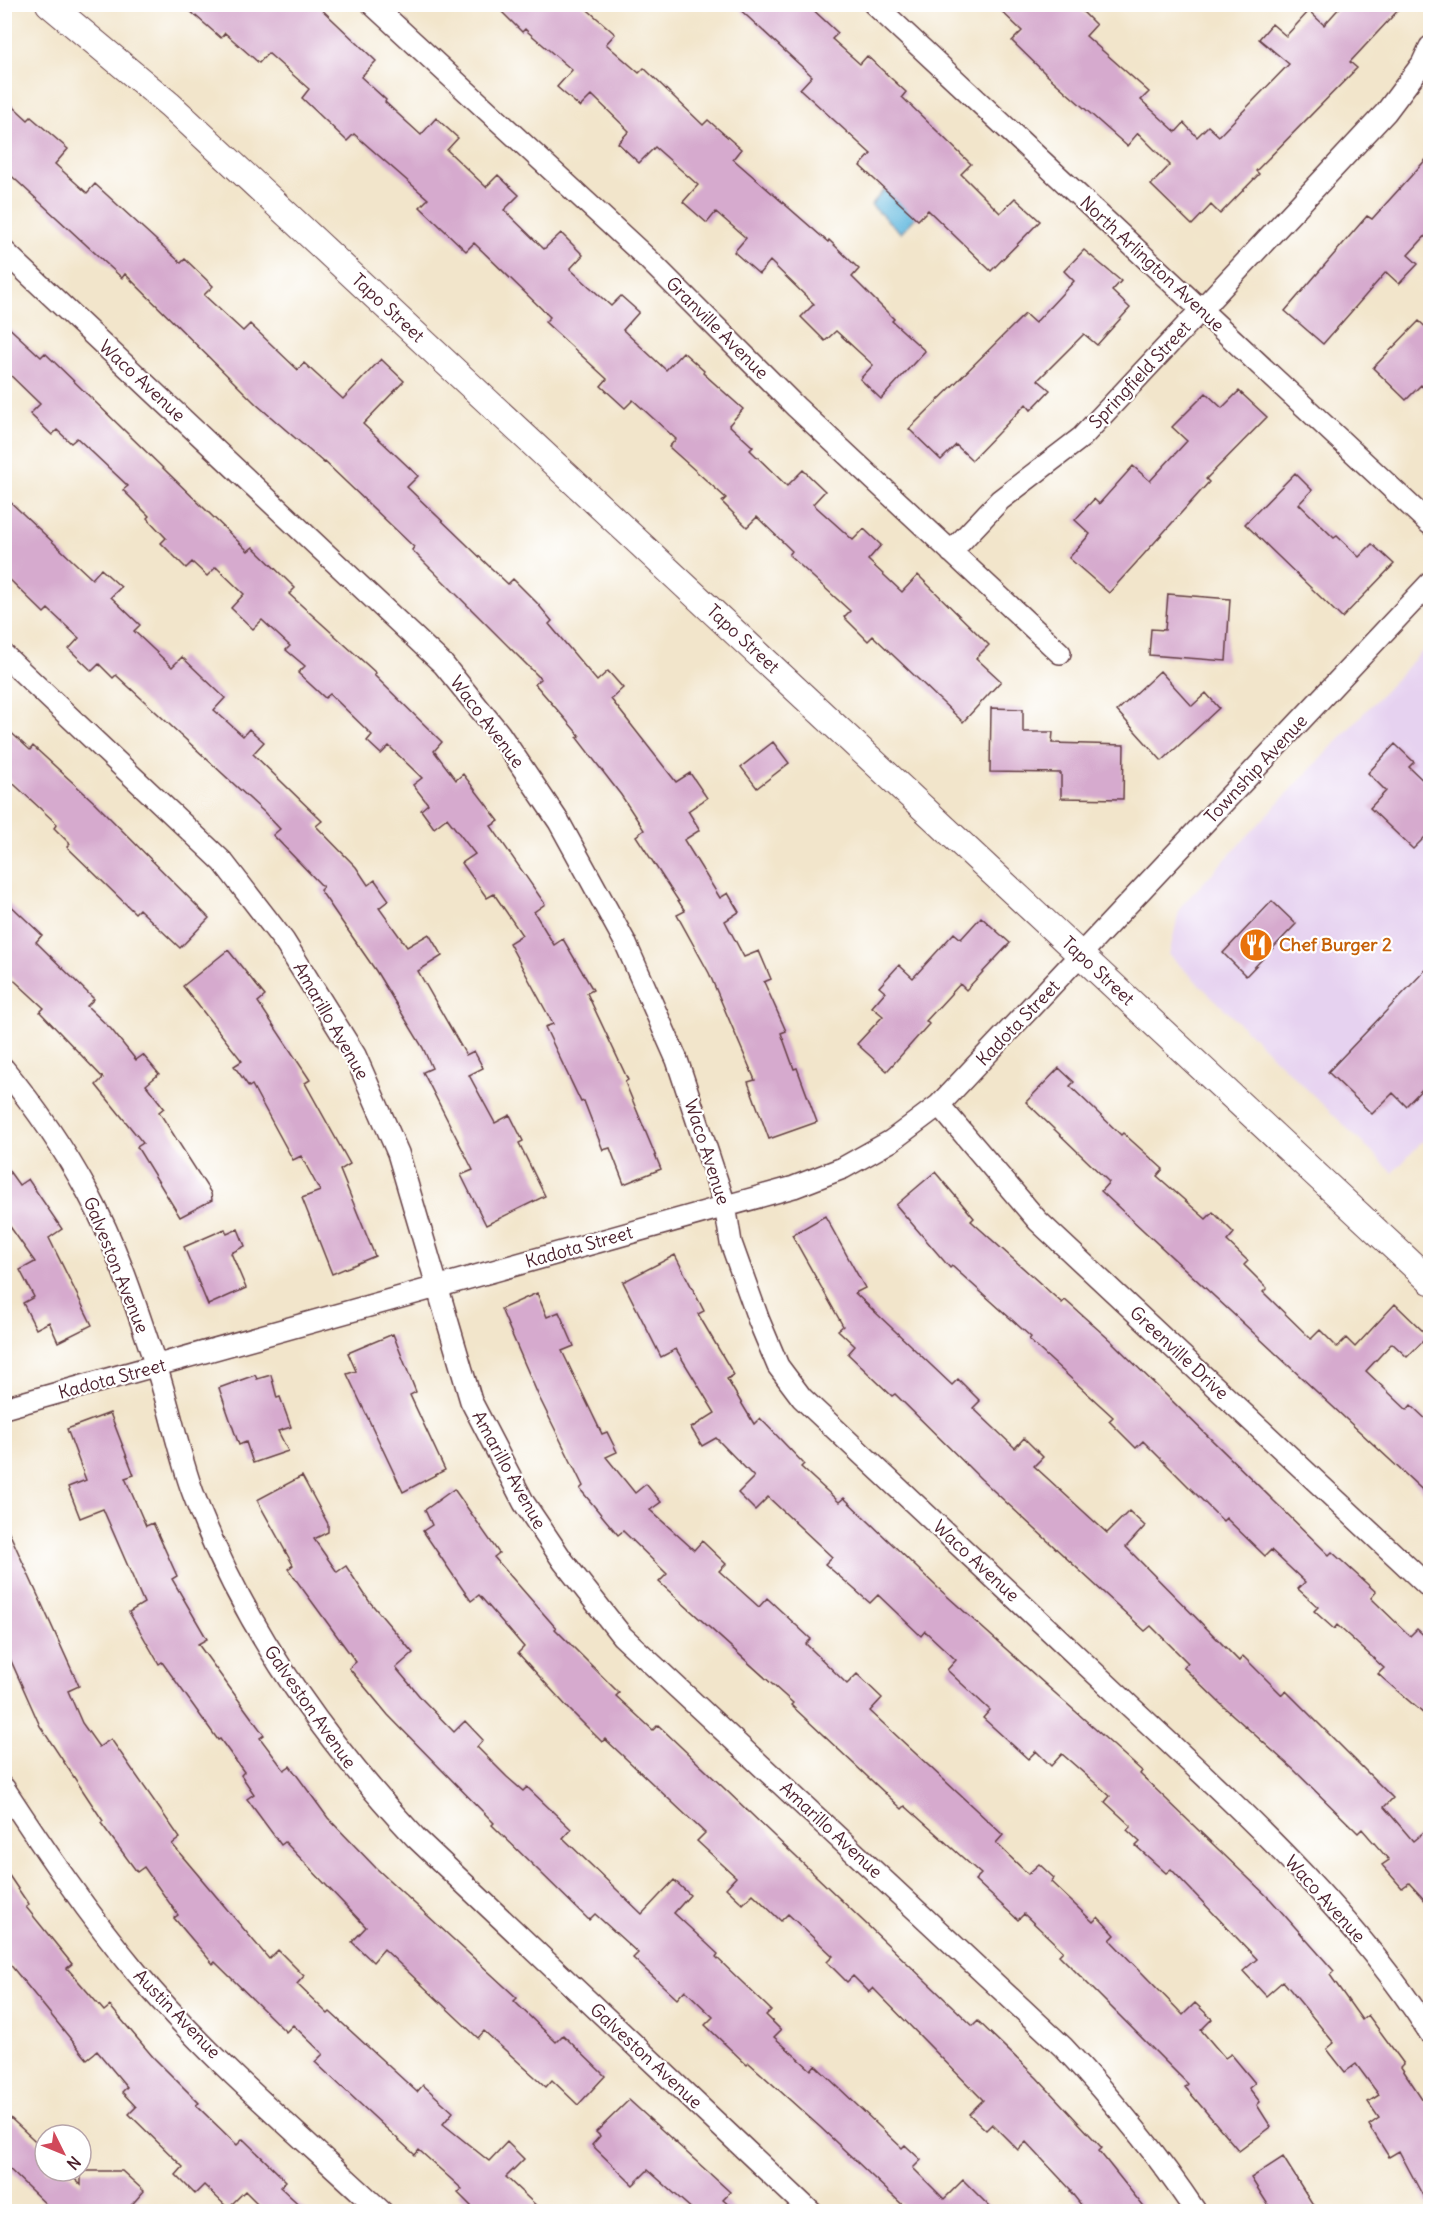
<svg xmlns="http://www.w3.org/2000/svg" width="1435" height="2216" viewBox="0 0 1435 2216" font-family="Delius,sans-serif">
	<rect width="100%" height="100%" fill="#fff"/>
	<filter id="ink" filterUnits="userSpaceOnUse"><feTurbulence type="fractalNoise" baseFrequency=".0167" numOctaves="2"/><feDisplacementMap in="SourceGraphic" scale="12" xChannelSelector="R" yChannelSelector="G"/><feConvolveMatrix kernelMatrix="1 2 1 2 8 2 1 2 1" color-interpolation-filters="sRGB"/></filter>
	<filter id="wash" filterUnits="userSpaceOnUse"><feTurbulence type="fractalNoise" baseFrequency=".008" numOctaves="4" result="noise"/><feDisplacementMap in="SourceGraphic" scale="24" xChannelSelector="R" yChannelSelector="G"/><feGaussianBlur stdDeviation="1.35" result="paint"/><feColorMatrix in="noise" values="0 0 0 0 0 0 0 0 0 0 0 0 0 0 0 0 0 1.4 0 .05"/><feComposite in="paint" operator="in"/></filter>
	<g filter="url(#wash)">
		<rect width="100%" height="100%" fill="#f2e5cb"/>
		<!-- built -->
		<path fill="#e6d2f0" d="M1430,643V1133L1393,1173L1169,955L1180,907Z"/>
		<!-- water -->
		<path fill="#61b8de" stroke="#566c84" stroke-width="1.5" d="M885,189L916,217L901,233L871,205Z"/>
		<g id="blocks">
			<!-- building -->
			<path fill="#d6aace" d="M182,4H316L376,61L361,77L386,100L385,102L421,135L436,118L458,138L447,150L486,187L498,175L519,195L504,210L544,249L561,233L583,255L570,269L611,306L621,296L639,312L623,330L666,370L683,352L704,371L703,373L743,409L729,425L753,447L750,450L787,486L803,470L825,491L813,504L853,540L864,529L881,545L868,560L902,592L918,575L989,645L976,658L1001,681L963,722L873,636L868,641L844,617L850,611L789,555L792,551L757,517L747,527L722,502L726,498L669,447L676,439L633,400L625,408L601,386L607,379L545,322L550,317L474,243L466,251L420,207L428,199L354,134L347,141L302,98L309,89L268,53L259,63L225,33L221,38Z
				M494,4H581L615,34L606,44L639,73L644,68L703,125L708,120L741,149L733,159L828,242L829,240L859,269L852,277L894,319L892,321L925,351L881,399L860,379L873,365L836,331L825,341L801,317L814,304L770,261L759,274L734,252L746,238L716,212L707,223L683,202L698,185L655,147L639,163L618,143L629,131L592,95L580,107L557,87L572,70L528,32L525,29L522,32Z
				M734,4H807L838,33L832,39L860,64L867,56L906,92L902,97L971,164L961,174L1000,213L1015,198L1040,221L991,271L928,210L918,220L860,166L871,154L800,89L812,76Z
				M994,4H1075L1096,25L1086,36L1149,92L1141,100L1176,132L1184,123L1197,137L1208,126L1219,136L1289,64L1259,39L1272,24L1286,36L1309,11L1324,25L1343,4H1404L1350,62L1357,68L1256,171L1259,174L1220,214L1211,205L1192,225L1151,185L1170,165L1138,133L1127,146L1048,76L1012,41L1022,31Z
				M4,98L28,120L31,117L68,149L55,164L87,193L95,184L181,263L185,259L213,286L204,295L243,331L250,324L298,370L304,363L343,399L381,359L404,381L363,424L418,476L407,487L491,568L508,584L513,579L537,603L552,621L549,624L597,681L608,671L623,688L611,699L676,782L690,773L707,798L688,811L700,830L684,840L720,898L728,893L739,912L725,921L744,957L759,951L771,979L764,982L786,1031L781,1033L794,1069L797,1068L817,1122L769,1139L748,1082L755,1080L709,973L677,915L685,911L636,836L644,830L621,795L577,738L580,736L535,684L541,679L412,550L414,547L325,462L324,463L256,404L125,274L122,278L4,169Z
				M1431,154V230L1408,255L1418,264L1399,284L1386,272L1323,344L1285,311L1367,216L1372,219Z
				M1084,250L1121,281L1112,291L1130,308L1097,345L1084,334L1038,380L1050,390L1031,410L1026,404L972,460L956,445L941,460L909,429L1025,314L1035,323L1074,281L1064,271Z
				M1419,321L1431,332V395L1421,385L1406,400L1373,368Z
				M4,323L41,357L45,353L248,551L253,547L295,588L289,594L376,673L374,675L442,742L434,751L456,780L463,774L499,821L491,826L545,904L534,912L554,945L563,939L593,990L587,993L628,1080L625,1082L661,1169L624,1184L610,1148L603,1150L584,1101L581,1102L545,1027L553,1024L509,943L522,935L494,894L487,898L462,863L475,854L447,818L434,828L421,810L428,804L413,785L422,778L389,746L381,754L367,741L372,735L330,694L325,698L298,673L305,666L286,650L290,646L262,620L253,629L231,608L244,594L216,567L207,576L192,562L186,568L161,543L166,538L147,518L149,516L123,490L128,486L77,438L71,443L57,430L52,435L30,414L40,404L4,369Z
				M1239,391L1267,417L1206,479L1209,482L1109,593L1069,558L1090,534L1075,520L1094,499L1099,504L1133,466L1150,481L1187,441L1172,427L1206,393L1222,408Z
				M1295,473L1312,490L1299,504L1334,538L1337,536L1359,557L1372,544L1394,564L1342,618L1245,524Z
				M4,496L92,579L101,569L121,587L111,597L140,625L134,631L172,667L182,657L225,698L214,710L243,736L249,729L264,742L253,754L322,821L316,826L356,867L368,885L375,880L389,900L379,908L407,947L429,934L442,956L418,971L466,1055L474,1051L483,1068L469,1075L495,1123L510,1115L523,1141L519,1143L545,1196L486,1225L461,1175L473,1170L423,1072L432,1068L423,1048L376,971L320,890L323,887L273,835L280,829L264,812L116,675L113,678L99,664L92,671L69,649L79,638L48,609L44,613L4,574Z
				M1168,594L1230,599L1226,661L1149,655L1151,629L1165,630Z
				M1160,671L1192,706L1206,693L1219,708L1162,761L1117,711Z
				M991,708L1023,709V732H1053L1052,743L1124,745L1123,799L1061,798V773L990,772Z
				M4,726L30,750L33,746L94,802L209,918L180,948L139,909L135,913L67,847L70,844L54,828L57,824L4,775Z
				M773,742L789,763L757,788L741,767Z
				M1395,744L1414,762L1409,767L1431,788V831L1413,849L1370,808L1386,791L1368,773Z
				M4,899L42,935L36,942L94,999L87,1006L111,1029L136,1060L143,1055L159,1074L146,1085L164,1108L159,1112L211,1193L212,1200L180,1217L137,1147L143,1143L96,1085L103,1078L40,1012L44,1008L4,971Z
				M1272,901L1296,924L1246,976L1223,953Z
				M981,917L1010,943L966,990L960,984L926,1021L929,1024L887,1071L857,1044L883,1016L872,1007L885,992L879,987L899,965L913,978L954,933L961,939Z
				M228,950L265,996L258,1002L310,1080L305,1083L350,1164L340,1170L375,1256L332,1274L302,1198L320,1191L301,1156L293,1160L252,1085L249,1087L234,1066L242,1061L183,986Z
				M1431,964V1080L1406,1106L1393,1093L1372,1114L1328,1072Z
				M1059,1068L1074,1082L1070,1086L1121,1135L1123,1133L1163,1169L1157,1176L1206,1219L1213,1212L1234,1233L1227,1241L1248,1261L1244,1265L1267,1288L1263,1292L1311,1339L1320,1330L1337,1347L1346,1338L1355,1347L1395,1304L1428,1336L1407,1357L1392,1343L1366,1371L1407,1410L1411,1405L1431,1424V1498L1101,1191L1109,1182L1026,1102Z
				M4,1164L19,1185L28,1179L62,1229L49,1238L92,1325L58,1342L49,1322L36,1329L23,1303L34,1297L20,1270L35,1262L4,1218Z
				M935,1172L974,1218L971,1221L1062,1303L1065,1300L1111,1341L1329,1555L1332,1552L1376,1592L1371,1598L1410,1636L1417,1629L1431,1642V1720L1378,1674L1384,1668L1337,1625L1334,1629L1314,1611L1318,1607L1298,1589L1305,1582L1271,1550L1265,1556L1226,1518L1223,1521L1143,1441L1136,1448L1109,1421L1113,1417L1029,1340L1031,1337L952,1266L950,1268L896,1205Z
				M825,1216L865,1288L855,1293L952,1385L958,1379L980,1401L973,1408L1015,1448L1024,1438L1043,1457L1034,1466L1107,1533L1129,1511L1145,1526L1126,1547L1239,1661L1243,1656L1282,1695L1286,1691L1393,1798L1384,1807L1413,1841L1431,1826V1907L1409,1883L1402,1888L1382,1865L1389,1860L1362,1829L1358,1833L1293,1769L1225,1708L1183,1667L1188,1663L1151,1626L1145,1631L981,1479L895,1394L892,1396L848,1354L855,1346L838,1330L843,1326L792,1235Z
				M225,1229L227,1234L238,1229L245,1246L231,1253L246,1288L208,1305L184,1247Z
				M675,1255L704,1311L698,1314L734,1375L727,1379L754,1424L760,1418L804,1464L801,1467L839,1502L844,1498L938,1588L1142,1771L1140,1774L1271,1900L1334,1971L1330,1975L1362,2020L1368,2015L1404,2064L1401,2067L1431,2112V2211L1399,2151L1389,2157L1369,2125L1379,2118L1368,2102L1379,2095L1356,2064L1345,2072L1327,2049L1334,2043L1283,1981L1266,1996L1243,1971L1257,1959L1171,1869L1166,1873L1136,1846L1140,1842L1127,1830L1131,1826L1105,1802L1110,1796L1062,1754L1051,1766L1036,1751L1028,1759L983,1718L990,1710L947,1670L956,1660L925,1631L921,1636L878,1595L870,1603L846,1582L825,1564L832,1557L768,1497L755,1510L738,1493L754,1477L716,1438L702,1446L691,1428L715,1413L676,1349L661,1357L623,1282Z
				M537,1293L547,1317L559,1312L574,1346L562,1351L602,1434L607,1432L617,1452L606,1457L635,1493L646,1484L661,1502L650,1510L694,1550L702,1541L726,1564L719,1571L759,1607L767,1598L811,1639L806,1644L847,1684L857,1674L882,1698L870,1711L1003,1835L996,1843L1028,1874L1039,1864L1054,1878L1051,1882L1093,1922L1098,1917L1115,1935L1110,1940L1183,2015L1195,2003L1212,2019L1201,2030L1225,2058L1231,2054L1255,2083L1249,2088L1260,2102L1257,2105L1271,2127L1239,2151L1185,2087L1188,2084L1059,1955L1063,1951L1024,1914L1018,1920L975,1880L981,1874L905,1806L902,1809L791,1705L793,1703L659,1582L667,1574L623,1531L618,1535L580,1489L583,1486L539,1397L501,1309Z
				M393,1334L416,1392L410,1395L445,1470L403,1492L347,1374L356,1371L348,1353Z
				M255,1375L257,1379L271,1375L277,1398L280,1397L291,1427L278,1431L288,1451L253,1463L246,1442L239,1445L219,1388Z
				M110,1413L134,1475L125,1478L146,1526L153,1523L177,1576L172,1579L207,1639L198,1644L264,1735L260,1738L284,1770L290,1766L328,1818L376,1868L517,1998L514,2001L556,2042L563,2035L605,2076L578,2105L552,2080L546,2087L484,2031L478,2038L384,1949L373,1962L352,1942L366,1927L285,1842L281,1845L247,1799L254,1794L241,1775L244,1772L220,1739L218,1740L162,1662L159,1664L129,1612L144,1603L103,1509L80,1518L68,1487L86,1480L67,1429Z
				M302,1476L328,1524V1532L314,1539L337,1572L346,1566L369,1601L413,1653L396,1668L422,1699L454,1732L465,1721L483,1740L477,1747L507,1777L523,1791L527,1787L571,1829L563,1838L642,1914L674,1880L690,1895L674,1913L718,1954L716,1957L771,2010L766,2015L781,2030L774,2037L811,2070L815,2065L902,2148L905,2145L921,2160L913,2168L944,2199L963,2180L994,2211H909L820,2127L749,2063L747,2065L705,2025L713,2017L685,1990L677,1999L633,1958L638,1953L595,1914L589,1920L492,1825L494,1823L388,1715L349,1668L356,1662L288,1569L293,1565L257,1500Z
				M454,1489L499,1553L494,1557L556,1628L555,1629L619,1693L616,1696L653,1730L658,1725L973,2026L978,2021L1037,2078L1102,2148L1099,2151L1147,2211H1086L1070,2191L1071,2190L1026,2142L1018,2150L992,2124L986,2130L969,2114L983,2100L873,1988L869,1992L853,1976L847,1982L827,1962L833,1956L788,1914L781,1921L753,1894L743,1904L726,1888L736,1877L697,1841L705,1833L605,1739L602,1742L570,1710L518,1653L524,1647L479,1595L471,1601L455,1578L423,1531L432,1525L425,1510Z
				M4,1521L79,1686L68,1691L82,1723L99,1747L111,1739L180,1838L172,1844L269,1959L278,1950L304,1976L297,1984L328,2014L330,2012L417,2092L423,2085L453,2112L443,2124L489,2161L507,2142L524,2159L506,2177L542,2211H476L458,2193L462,2189L419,2150L415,2155L315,2062L323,2054L293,2025L286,2032L215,1962L213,1964L174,1918L178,1915L144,1867L137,1872L101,1823L103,1821L40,1726L4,1645Z
				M4,1868L29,1905L26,1907L72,1964L67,1968L104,2011L110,2006L153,2057L199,2103L196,2105L237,2145L243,2139L286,2181L280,2187L306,2211H265L245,2191L228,2208L204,2185L195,2194L176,2175L183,2167L129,2114L136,2107L122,2092L127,2087L97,2051L87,2059L4,1957Z
				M629,2100L730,2192L723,2199L737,2211H694L648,2170L633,2185L592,2145L600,2136L596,2132Z
				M4,2112L45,2150V2171H66L81,2185V2171H122L144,2191L126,2211H53L4,2164Z
				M1283,2157L1317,2211H1272L1251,2178Z"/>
		</g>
	</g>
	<g filter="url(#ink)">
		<use href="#blocks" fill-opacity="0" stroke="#633d43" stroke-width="1.5"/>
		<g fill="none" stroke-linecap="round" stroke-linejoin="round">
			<defs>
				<path id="minor" d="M372,4L649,260L796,407L1060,653
					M874,4L1430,524
					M4,251L443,664L499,733L559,822L625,942L677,1060L725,1205L731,1243L759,1321L778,1366L802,1398C913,1502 1023,1605 1133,1709C1241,1810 1350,1908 1430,2033
					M951,552L1000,500L1082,437L1386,112L1422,64L1430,47
					M4,655L223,862L284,941L355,1055L398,1153L471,1401L524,1503L563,1561L622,1636L1063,2047C1112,2099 1156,2152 1196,2212
					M4,1069C36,1108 64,1149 88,1193C117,1246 137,1309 156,1366C170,1408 178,1452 193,1493C241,1623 321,1737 416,1838L811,2212
					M939,1105L1038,1221L1430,1588
					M4,1408L794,1187L843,1168L891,1141L939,1105L1430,583
					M4,1788C46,1852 88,1914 137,1973C209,2059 300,2135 382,2212"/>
				<path id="tertiary" d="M49,4L170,105L1430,1281"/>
			</defs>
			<!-- minor casing -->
			<use href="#minor" stroke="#633d43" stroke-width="24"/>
			<!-- tertiary casing -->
			<use href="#tertiary" stroke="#633d43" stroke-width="28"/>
			<!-- minor -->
			<use href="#minor" stroke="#fff" stroke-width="21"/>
			<!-- tertiary -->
			<use href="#tertiary" stroke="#fff" stroke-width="26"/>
		</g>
	</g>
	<!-- icons -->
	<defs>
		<symbol id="restaurant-disc" viewBox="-11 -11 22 22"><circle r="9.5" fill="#e8710a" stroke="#fff"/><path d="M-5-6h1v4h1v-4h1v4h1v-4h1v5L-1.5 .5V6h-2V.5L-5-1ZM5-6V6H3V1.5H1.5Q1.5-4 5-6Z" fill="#fff"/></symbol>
	</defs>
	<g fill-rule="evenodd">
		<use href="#restaurant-disc" x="1237" y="926" width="38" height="38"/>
	</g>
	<g text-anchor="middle" stroke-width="4.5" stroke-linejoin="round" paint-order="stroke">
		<!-- street labels -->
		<g font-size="18" fill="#4a1f2b" stroke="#fff">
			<text transform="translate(1152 264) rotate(43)" y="6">North Arlington Avenue</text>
			<text transform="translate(388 308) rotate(43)" y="6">Tapo Street</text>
			<text transform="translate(717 328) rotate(45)" y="6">Granville Avenue</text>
			<text transform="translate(1140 375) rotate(-47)" y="6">Springfield Street</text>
			<text transform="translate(142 381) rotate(43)" y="6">Waco Avenue</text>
			<text transform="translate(743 639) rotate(43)" y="6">Tapo Street</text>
			<text transform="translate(487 722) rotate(53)" y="6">Waco Avenue</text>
			<text transform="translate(1256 769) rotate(-47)" y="6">Township Avenue</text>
			<text transform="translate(1098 971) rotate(43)" y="6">Tapo Street</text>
			<text transform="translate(331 1021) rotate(60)" y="6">Amarillo Avenue</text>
			<text transform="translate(1018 1023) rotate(-46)" y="6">Kadota Street</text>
			<text transform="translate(707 1152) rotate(72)" y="6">Waco Avenue</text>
			<text transform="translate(579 1247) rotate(-16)" y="6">Kadota Street</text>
			<text transform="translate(116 1265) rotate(68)" y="6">Galveston Avenue</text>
			<text transform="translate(1179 1353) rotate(43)" y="6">Greenville Drive</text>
			<text transform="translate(112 1379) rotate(-15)" y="6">Kadota Street</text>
			<text transform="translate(509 1470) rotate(61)" y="6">Amarillo Avenue</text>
			<text transform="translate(976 1561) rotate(43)" y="6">Waco Avenue</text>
			<text transform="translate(310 1707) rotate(55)" y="6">Galveston Avenue</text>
			<text transform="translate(831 1830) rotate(43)" y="6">Amarillo Avenue</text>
			<text transform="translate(1325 1899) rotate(48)" y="6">Waco Avenue</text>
			<text transform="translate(177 2014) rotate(46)" y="6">Austin Avenue</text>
			<text transform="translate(646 2056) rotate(43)" y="6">Galveston Avenue</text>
		</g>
		<!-- food labels -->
		<g font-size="18" font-weight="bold" fill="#c56008" stroke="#fff" text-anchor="start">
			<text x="1279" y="951">Chef Burger 2</text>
		</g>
	</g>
	<!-- margin -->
	<rect width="1435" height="2216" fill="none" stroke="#fff" stroke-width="24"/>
	<!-- north arrow -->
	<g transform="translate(63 2153) rotate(133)"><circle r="28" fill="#ffffff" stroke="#b7a5aa" stroke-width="1.5"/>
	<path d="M0-4.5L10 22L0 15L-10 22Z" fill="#d1495b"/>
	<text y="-9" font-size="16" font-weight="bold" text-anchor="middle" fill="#4a1f2b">N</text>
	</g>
</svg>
